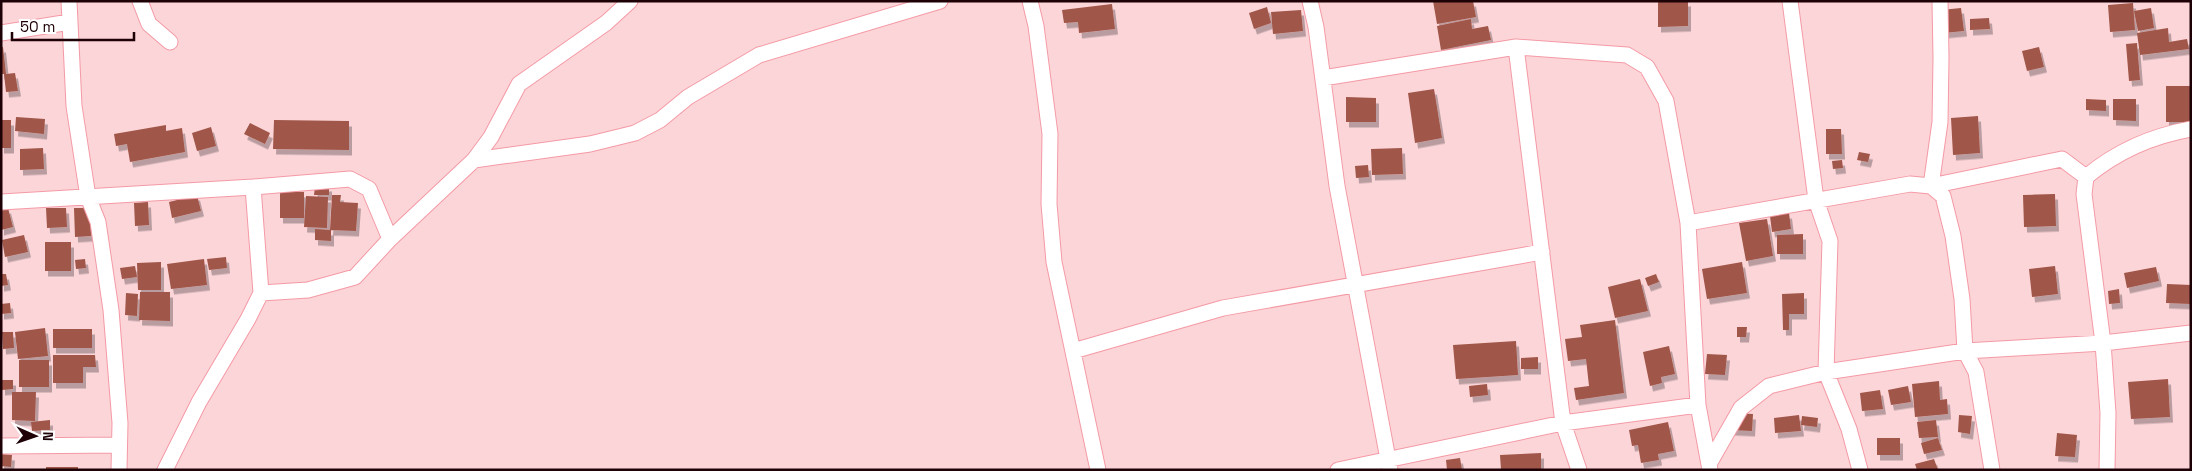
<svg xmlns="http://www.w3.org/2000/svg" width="2192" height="471" viewBox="0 0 2192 471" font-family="'Space Grotesk',sans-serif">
	<defs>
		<filter id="shadow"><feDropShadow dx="3" dy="5.5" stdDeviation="0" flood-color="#0004"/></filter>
	</defs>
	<rect width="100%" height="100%" fill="#fcd5d9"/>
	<!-- building -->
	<path fill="#a05648" filter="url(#shadow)" d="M1433,1H1473L1476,17L1437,24Z
		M1658,1H1688V26L1658,27Z
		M2133,3L2135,30L2110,32L2108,5Z
		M1112,4L1115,29L1079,33L1078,22L1064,23L1062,10Z
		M1267,7L1271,23L1254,29L1249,13Z
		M1961,8L1964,31L1943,33L1941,10Z
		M2151,8L2154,28L2138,31L2134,11Z
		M1301,10L1303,31L1273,34L1271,12Z
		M1989,18L1990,29L1970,30V19Z
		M1471,19L1472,29L1488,26L1491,40L1441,50L1437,26Z
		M2168,28L2169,42L2187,39L2189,49L2140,55L2137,33Z
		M2137,43L2140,80L2129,81L2126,44Z
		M1,47H3L6,74L15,73L18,91L6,92L4,74H1Z
		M2039,47L2044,67L2027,71L2022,51Z
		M2166,86H2191V122H2166Z
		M1434,89L1442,138L1415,143L1408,93Z
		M1346,97L1376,98V122H1346Z
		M2086,99L2106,100V111L2086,110Z
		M2113,99H2136V121L2113,120Z
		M1978,116L1980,153L1953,155L1951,118Z
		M16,117L45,119L44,134L15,131Z
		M1,120H11V148H1Z
		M274,120L349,121V150L273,149Z
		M250,123L270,133L265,144L244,134Z
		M166,125V131L182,128L185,152L130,162L127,144L116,146L114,134Z
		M211,127L216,146L197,151L192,133Z
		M1826,129H1841L1842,154H1826Z
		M43,148L44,169L20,170V149Z
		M1402,148L1403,174L1372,175L1371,149Z
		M1859,152L1870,154L1868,162L1857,160Z
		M1842,160L1843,168L1833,169L1832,161Z
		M1368,165L1369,177L1356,178L1355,166Z
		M315,186H329V195H314Z
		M280,191L304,192V218H280Z
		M2055,194L2056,226L2024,227L2023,195Z
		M197,195L201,211L172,218L169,202Z
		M332,195H341L340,202L358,203L356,231L330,230Z
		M306,196L328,197L327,228L304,227Z
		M148,202L149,225L135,226L134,203Z
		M8,208L13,227L1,230V210Z
		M46,208H66L67,227L47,228Z
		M74,208H90L91,236L75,237Z
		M1789,213L1791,229L1772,232L1770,216Z
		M1767,219L1773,256L1746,261L1739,223Z
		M315,229L331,230V241L315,240Z
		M1803,234V254H1777V235Z
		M24,235L28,252L5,257L2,240Z
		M45,242H71V271H45Z
		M226,257L227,268L209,270L207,259Z
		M85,259L86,268L76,269L75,260Z
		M204,259L207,285L171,289L167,264Z
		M161,262V290H138L137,263Z
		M1742,262L1747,293L1707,299L1702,269Z
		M135,266L137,277L122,279L120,268Z
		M2055,266L2058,294L2032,297L2029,269Z
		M2156,267L2159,281L2127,288L2124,273Z
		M1,274H6L8,285L1,286Z
		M1656,274L1659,282L1648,286L1645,278Z
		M1640,279L1648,311L1615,318L1608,287Z
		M2167,284L2191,285V304L2166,303Z
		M2119,289L2120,303L2109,304L2108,291Z
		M140,292H170V321L139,320Z
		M126,293L138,294L137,316L125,315Z
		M1804,293V314H1789V330H1783L1782,294Z
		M10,303L11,313L1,314V304Z
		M1615,320L1624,393L1576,400L1574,388L1589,386L1586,359L1568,361L1565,339L1582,337L1580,325Z
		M1737,327H1747L1746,337H1737Z
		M45,328L48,356L18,359L15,332Z
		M53,329H92V348H53Z
		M2,332H13L14,348L3,349Z
		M1516,341L1518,375L1456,379L1453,345Z
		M1669,346L1675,374L1661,377L1662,383L1650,386L1643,352Z
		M1707,354L1727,355L1725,375L1705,374Z
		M53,355H95L96,367H83V383H53Z
		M1538,357V369H1521V358Z
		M19,360H49V387H19Z
		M2168,379L2170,417L2131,419L2128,382Z
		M2,380H13V389L2,390Z
		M1939,381L1940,400L1947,399L1948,414L1915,417L1912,384Z
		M1487,384L1488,395L1470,397L1469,386Z
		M1908,386L1911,402L1891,405L1888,390Z
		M1880,390L1883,409L1862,411L1860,393Z
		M12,392H36L35,421L12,420Z
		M1732,413L1753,414L1752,431L1731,430Z
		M1799,415L1801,431L1775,433L1774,418Z
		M1959,415L1972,416L1970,434L1958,432Z
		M1802,416L1818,418L1817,427L1801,425Z
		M50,420V430L32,431L31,422Z
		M1936,420L1938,437L1919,438L1917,422Z
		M1668,422L1674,451L1658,454L1659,460L1641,463L1638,445L1632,446L1629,430Z
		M2057,433L2077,435L2075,457L2055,456Z
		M1877,438H1900V455H1877Z
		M1938,438L1942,450L1924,454L1921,443Z
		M1541,453V470H1501L1500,455Z
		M1,454L12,455L11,467L1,466Z
		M1460,458L1462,470H1447L1446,460Z
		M1934,459L1938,470H1917L1915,464Z
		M46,467H78V470H46Z"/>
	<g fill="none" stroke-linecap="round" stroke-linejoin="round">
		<defs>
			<path id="street" d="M69,1L74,106L88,197L98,222L111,310L120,423L119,470
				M140,1L149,24L170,42
				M1030,1L1036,26L1050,134L1049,204L1054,262L1098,470
				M1310,1L1316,27L1337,186L1390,470
				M1790,1L1816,200L1830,241L1826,372L1849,429L1860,470
				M1940,1L1941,58L1940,122L1931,186L2062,159L2086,177
				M1,33L70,22
				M1516,47L1563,423L1579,470
				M1323,78L1516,47L1627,55L1647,67L1666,101L1688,223L1698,405L1710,470
				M474,160L590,144L635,133L660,120L688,97L759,55L940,1
				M253,187L261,293
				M1,202L253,187L350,179L369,189L390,239
				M1688,223L1910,184L1931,186L1943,196L1953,236L1962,299L1965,351L1976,372L1992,470
				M1073,351L1223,308L1542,252
				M1,446L119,445
				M1709,464L1741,408L1769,386L1826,372L1965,351L2103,343L2191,333
				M165,470L199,402L248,319L261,293L308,290L355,277L390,239L474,160L491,137L519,84L606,23L630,1
				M1338,470L1563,423L1698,405
				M2107,470L2108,413L2103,343L2084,194L2086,177C2117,151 2151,136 2191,129"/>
		</defs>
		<!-- street casing -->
		<use href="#street" stroke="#f49aa5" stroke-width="17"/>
		<!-- street -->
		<use href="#street" stroke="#fff" stroke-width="15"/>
	</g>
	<!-- border -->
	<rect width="2192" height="471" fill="none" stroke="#1d0106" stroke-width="5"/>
	<!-- north arrow -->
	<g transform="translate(35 436) rotate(92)" stroke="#ffffff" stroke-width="4" paint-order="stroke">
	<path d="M0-4L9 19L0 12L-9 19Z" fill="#1d0106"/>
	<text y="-8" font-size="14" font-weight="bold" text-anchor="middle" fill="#1d0106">N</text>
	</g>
	<!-- scale -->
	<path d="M12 32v8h122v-8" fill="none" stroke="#1d0106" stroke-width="2.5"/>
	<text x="20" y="32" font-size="15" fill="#1d0106" stroke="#ffffff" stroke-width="4" paint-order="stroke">50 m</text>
</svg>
